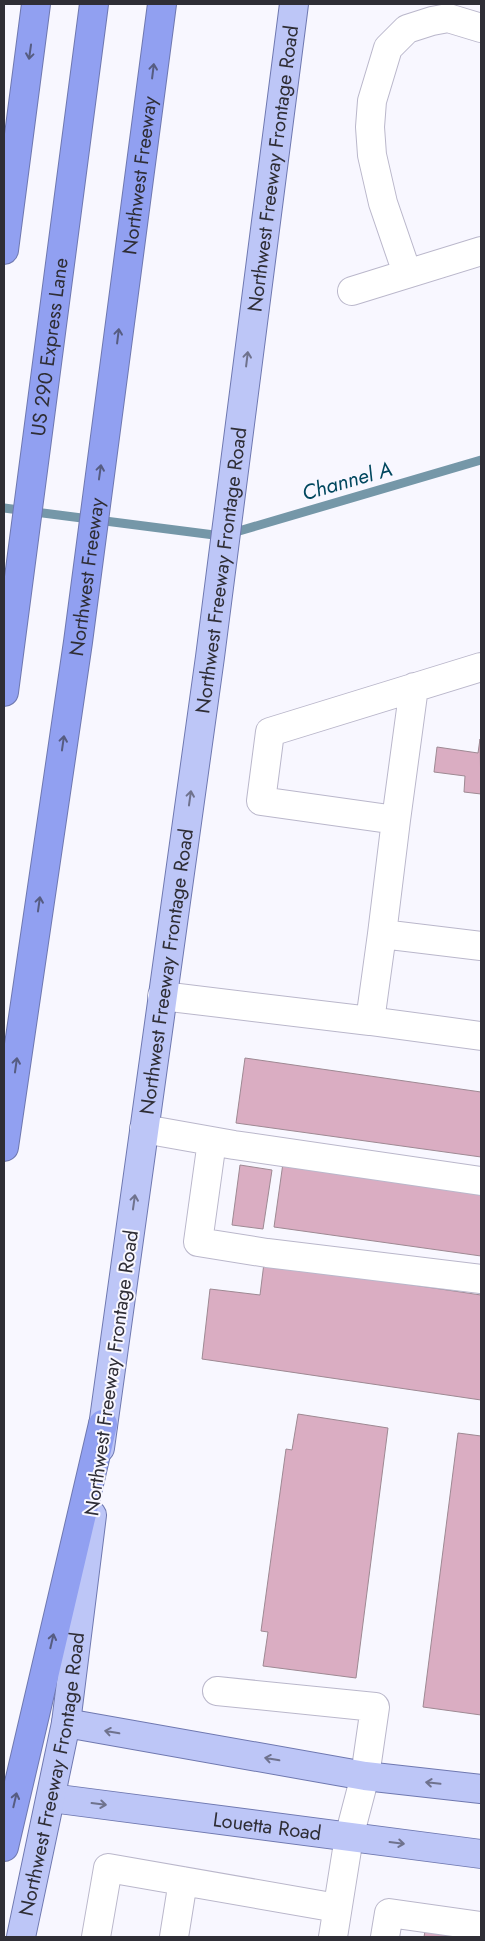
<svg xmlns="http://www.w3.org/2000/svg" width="485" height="1941" viewBox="0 0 485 1941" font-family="Jost,sans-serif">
	<rect width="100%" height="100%" fill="#f8f7ff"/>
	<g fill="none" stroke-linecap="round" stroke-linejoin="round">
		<!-- stream -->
		<path stroke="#7597a8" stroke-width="9" d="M4,508L222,536L481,460"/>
	</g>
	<!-- building -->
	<path fill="#daadc2" stroke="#9e8993" d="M480,739L481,794L464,792L465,776L434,772L437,747L478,753Z
		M245,1058L481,1092V1157L236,1123Z
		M283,1163L481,1192V1256L274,1227Z
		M240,1165L272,1170L263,1229L232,1225Z
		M264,1263L481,1295V1400L202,1359L210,1289L260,1295Z
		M298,1414L388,1428L356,1678L263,1666L268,1632L261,1631L286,1449L292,1450Z
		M458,1433L481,1436V1715L423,1707Z
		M425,1931L469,1937H424Z"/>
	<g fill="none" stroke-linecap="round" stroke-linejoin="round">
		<defs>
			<path id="minor" d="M407,273L383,203L372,155L370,127L372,101L388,48L407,29L432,21L448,18L481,28
				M352,291L481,251
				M481,667L270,732L261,801L396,820L382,934L481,946
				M396,820L414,687
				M382,934L370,1021L481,1036
				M162,996L370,1021
				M144,1129L234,1145L481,1181
				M212,1141L198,1242L267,1253L481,1279
				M217,1691L375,1707L365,1776L349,1837L333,1937
				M96,1937L108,1868L337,1908
				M174,1937L183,1881
				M385,1937L389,1913L481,1926"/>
			<g id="major">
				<path id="s1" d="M100,1448L210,657L294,4"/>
				<path d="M66,1723L365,1776L481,1789"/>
				<path id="s2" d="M51,1798L481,1854"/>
				<path id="s3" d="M21,1937L66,1723L92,1515"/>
			</g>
			<g id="highway">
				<path d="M4,250L36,4"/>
				<path id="s4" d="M4,692L94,4"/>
				<path id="s5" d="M4,1147L78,642L162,4"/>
				<path d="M4,1847L103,1424"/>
			</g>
		</defs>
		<!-- minor casing -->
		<use href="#minor" stroke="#bab7cb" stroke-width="30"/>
		<!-- major casing -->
		<use href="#major" stroke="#6f78b0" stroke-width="30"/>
		<!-- highway casing -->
		<use href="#highway" stroke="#6f78b0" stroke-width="30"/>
		<!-- minor -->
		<use href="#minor" stroke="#fff" stroke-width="28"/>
		<!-- major -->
		<use href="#major" stroke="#bdc6f7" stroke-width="28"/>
		<!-- highway -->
		<use href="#highway" stroke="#91a0f1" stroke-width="28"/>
	</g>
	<!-- one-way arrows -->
	<defs><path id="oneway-shaft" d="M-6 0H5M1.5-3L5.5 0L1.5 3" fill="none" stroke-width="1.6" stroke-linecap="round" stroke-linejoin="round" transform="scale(1.25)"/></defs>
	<g stroke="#565c81">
		<use href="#oneway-shaft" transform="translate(30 52) rotate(98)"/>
		<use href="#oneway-shaft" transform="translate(153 71) rotate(-83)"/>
		<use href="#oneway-shaft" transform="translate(118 336) rotate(-83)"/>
		<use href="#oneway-shaft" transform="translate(100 472) rotate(-82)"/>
		<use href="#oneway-shaft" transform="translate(63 743) rotate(-82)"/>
		<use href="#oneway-shaft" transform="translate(39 904) rotate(-82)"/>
		<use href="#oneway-shaft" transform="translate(16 1065) rotate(-82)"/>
		<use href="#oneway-shaft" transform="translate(52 1641) rotate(-77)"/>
		<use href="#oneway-shaft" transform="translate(15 1800) rotate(-77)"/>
	</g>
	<g stroke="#6f728d">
		<use href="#oneway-shaft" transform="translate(247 359) rotate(-83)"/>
		<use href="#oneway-shaft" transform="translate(190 798) rotate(-82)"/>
		<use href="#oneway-shaft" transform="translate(134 1202) rotate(-82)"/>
		<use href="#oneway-shaft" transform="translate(112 1732) rotate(-170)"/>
		<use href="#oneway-shaft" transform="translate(272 1759) rotate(-170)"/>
		<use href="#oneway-shaft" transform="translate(433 1783) rotate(-174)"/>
		<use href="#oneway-shaft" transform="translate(99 1804) rotate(7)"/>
		<use href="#oneway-shaft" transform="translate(397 1843) rotate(7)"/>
	</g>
	<g text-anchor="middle" stroke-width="4" stroke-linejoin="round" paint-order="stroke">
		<!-- street labels -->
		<g font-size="20" fill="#2f2e36" stroke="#f8f7ff">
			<text dy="7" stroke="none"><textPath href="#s1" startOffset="1291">Northwest Freeway Frontage Road</textPath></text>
			<text dy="7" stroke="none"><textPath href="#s5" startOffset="981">Northwest Freeway</textPath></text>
			<text dy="7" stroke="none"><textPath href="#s4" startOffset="348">US 290 Express Lane</textPath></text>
			<text dy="7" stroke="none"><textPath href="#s1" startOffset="886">Northwest Freeway Frontage Road</textPath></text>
			<text dy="7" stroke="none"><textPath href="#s5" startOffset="576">Northwest Freeway</textPath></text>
			<text dy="7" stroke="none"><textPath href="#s1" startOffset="481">Northwest Freeway Frontage Road</textPath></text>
			<text transform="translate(111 1373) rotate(-82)" y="7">Northwest Freeway Frontage Road</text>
			<text dy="7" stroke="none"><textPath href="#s3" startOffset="166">Northwest Freeway Frontage Road</textPath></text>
			<text dy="7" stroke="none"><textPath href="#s2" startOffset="218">Louetta Road</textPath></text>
		</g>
		<!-- water labels -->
		<g font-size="21" font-style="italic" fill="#01475e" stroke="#f8f7ff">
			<text transform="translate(347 481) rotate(-16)" y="7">Channel A</text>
		</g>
	</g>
	<!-- border -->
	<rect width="485" height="1941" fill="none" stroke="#2f2e36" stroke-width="10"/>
</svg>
